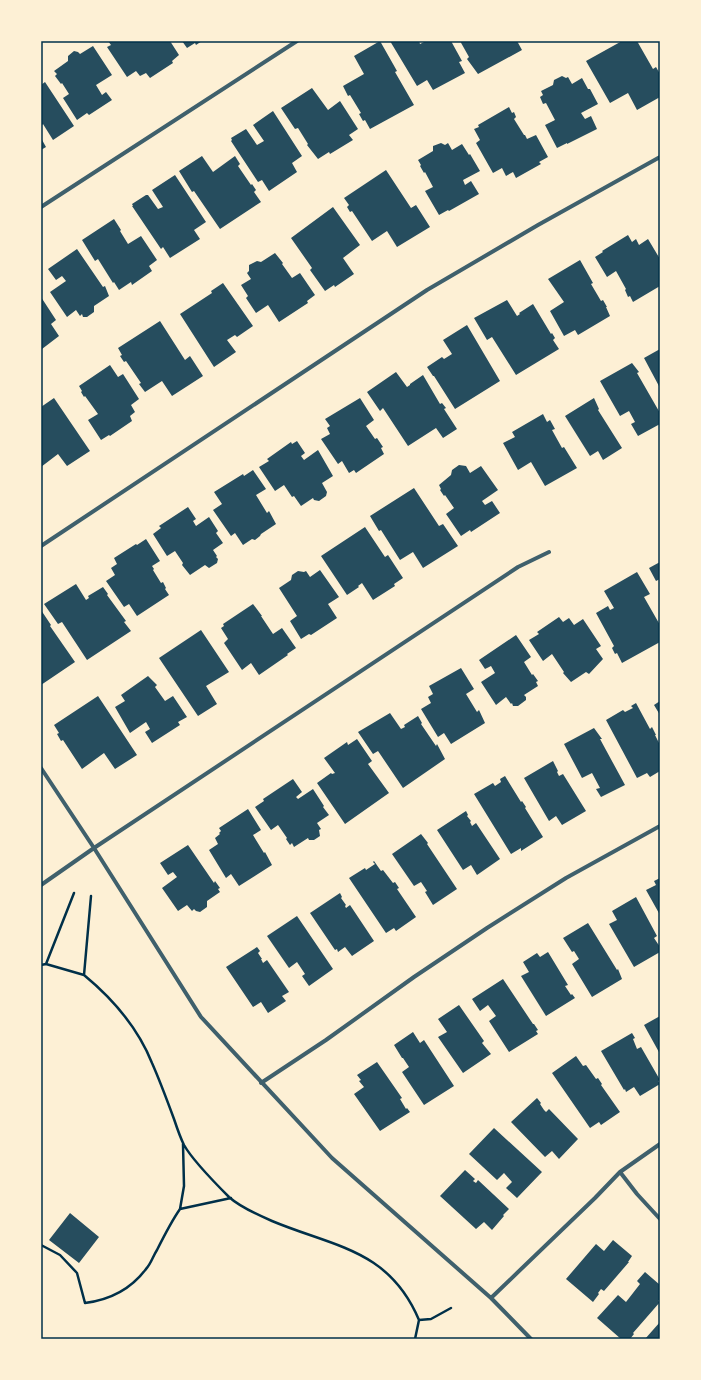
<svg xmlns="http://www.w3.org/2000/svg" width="701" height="1380" viewBox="0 0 701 1380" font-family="Manrope,sans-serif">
	<rect width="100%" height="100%" fill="#fdf0d5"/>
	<!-- building -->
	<path fill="#264d5e" d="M108,41H170L179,55L172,61L173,63L150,78L146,73L140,76L136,71L127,77L107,47L111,45Z
		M182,41H202L196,45L195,43L187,48Z
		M380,41L397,71L395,72L414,105L370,129L365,120L363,121L359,114L361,113L350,95L348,96L343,86L364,74L354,56Z
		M390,41H419L420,44L426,41H451L462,61L459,62L465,73L433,90L427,80L417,86Z
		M460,41H517L522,50L478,74L467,59L469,57Z
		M622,41H637L653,69L656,67L660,74V97L637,110L628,93L610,103L586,61Z
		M93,46L112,75L96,85L102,95L106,92L112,100L89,115L87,113L77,120L63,98L69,94L62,83L61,84L55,76L57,74L54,71L68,61V56L74,51L78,52L80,54Z
		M562,76L566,78L568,77L572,84L582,78L588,89H590L598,104L581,113L585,119L591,116L597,129L567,144V143L557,148L545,125L555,120L546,103L543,104L540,97L543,95L541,91L553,85L554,80Z
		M45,82L74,126L53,140L43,124L41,126V85Z
		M312,88L328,110L340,101L358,129L349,135L353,140L330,154L329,152L318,159L307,145L308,144L298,128L295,129L281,108Z
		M509,107L512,113L514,112L516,117L514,119L524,135H525L527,139L536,135L548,157L539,162L541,164L516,178L513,172L506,176L502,168L493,173L476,143L480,140L474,129L479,127L478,125Z
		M273,111L302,156L292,163L297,172L269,191L262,180L258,182L231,141L232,140L231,138L246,129L257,145L264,141L253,125Z
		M41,138L46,147L41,150Z
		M441,143L445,145L448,143L452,150L462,144L469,155L470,154L480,171L463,180L465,185L471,181L479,194L449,211L448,210L439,215L425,191L433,187L425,172L424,173L420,166L421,165L418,160L433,151V146Z
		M202,156L213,172L235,156L240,164L238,166L251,185L252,184L256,190L254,192L261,202L220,229L194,191L192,192L179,171Z
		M386,170L411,208L416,205L430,227L397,247L387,231L372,241L352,211L350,212L347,207L349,205L344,198Z
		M175,175L206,222L194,230L200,239L170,258L163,247L161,249L132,206H133L132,204L146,195H148L158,209L163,207L152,190Z
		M333,207L360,245L343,258L354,274L335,287L334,285L325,291L310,270L312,268L291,238Z
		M114,219L121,230L120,231L128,244L141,236L157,260L149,266L152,271L132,285L131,282L119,290L114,282L113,283L98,259L95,261L82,240Z
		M628,235L632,242L636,239L639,245L648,239L660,259V286L633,302L630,296L628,297L625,290L626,289L616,271L607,277L595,257L603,252L602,251Z
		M77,249L103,287L105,286L109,296L94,306V312L87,317H83L82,314L80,316L76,310L67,317L50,292L66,281L62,276L56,280L48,269Z
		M275,253L283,263L282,264L292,278L300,273L315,295L307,301L308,303L279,322L268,305L256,313L246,298L248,296L241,285L251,279L247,273L249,271V265L257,261L261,262Z
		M580,260L593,283L591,284L601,301L603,300L607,307H606L610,316L578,335L575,330L564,336L550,311L564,302L548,279Z
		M223,283L253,326L237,337L235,335L227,340L236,352L214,367L180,314L212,293L211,291Z
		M41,297L56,320L51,324L59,336L42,349Z
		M507,300L517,316L520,314L519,313L533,304L551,334L552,333L555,338L553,340L559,349L516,375L492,337L487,340L474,318Z
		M160,321L185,360L190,356L203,376L172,396L162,381L145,392L139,384L141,383L126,361L124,362L120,356L122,355L118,348Z
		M467,325L500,381L455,409L434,376H433L427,367L442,357L444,359L452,354L443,340Z
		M660,349V388L644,358Z
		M632,363L639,372L637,373L660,413V424L638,436L631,424L635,422L629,411L620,416L600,381Z
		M110,365L118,377L123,374L139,399L131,405L135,412L130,416L132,421L110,436L109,435L101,440L88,420L98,414L85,396L84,397L81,392L82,391L79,386Z
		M396,372L407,387L410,385V384L423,375L440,404L442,403L446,408L444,409L457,429L443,438L436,428L408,446L383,408L380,411L367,392Z
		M54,398L90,451L67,466L58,454L41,467V407Z
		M360,398L374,420L366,426L375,439L377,438L383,447L381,448L384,454L356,473L354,470L349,473L342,461L338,464L321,439L330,434L327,428L330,426L325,419Z
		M594,398L599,409L598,410L622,448L603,460L598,451L590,456L565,416Z
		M543,414L547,422L550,420L555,429L552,430L562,448L564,447L577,468L545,486L531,462L518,470L503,443L515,437L512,432Z
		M297,441L305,453L301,456L304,460L318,450L333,476L322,483L327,492L326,496L319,501L314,500L313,498L301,506L294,496L292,497L284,485L275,491L259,467L269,461L267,459L291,442L292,444Z
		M459,465L466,466L470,473L481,466L498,490L482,501L485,505L492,501L500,513L471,532L470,530L461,536L446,514L454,508L445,495L444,496L440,490L441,489L439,485L451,475L452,470Z
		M253,470L266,489L256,495L267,513L269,511L276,524L261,534L260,536L255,540L252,539L243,545L235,533L231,536L213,510L222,504L214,492L243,474L244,476Z
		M414,488L439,526L443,524L458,546L423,568L413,552L400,560L381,530L379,531L370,516Z
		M188,507L196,519L193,521L196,526L209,517L218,531L216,533L223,543L213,550L217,556L216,557L218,559L217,563L209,568L205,565L190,575L182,565L183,563L175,551L167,556L153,534L161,528L159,526Z
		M365,527L385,557L388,555L403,578L394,584L395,586L373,600L362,583L358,586L359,587L347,595L321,556Z
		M146,539L160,561L152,566L154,569L153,570L161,583L163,582L166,588L165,589L169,595L137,616L129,604L124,607L106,581L115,575L111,568L117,564L114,558L136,544L137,545Z
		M660,562V579L656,581L649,568Z
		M320,570L339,597L328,604L337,618L311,635L309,634L301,639L290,621L297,616L279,588L291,580L292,575L298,571L304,572L306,571L310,577Z
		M637,572L650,594L644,597L660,625V642L622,663L617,653L615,654L612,648L614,646L596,613L608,606L610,610L614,608L604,591Z
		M76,584L86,600L89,598L88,596L103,587L108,594L107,595L126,621L124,622L131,631L87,660L62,622L58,624L44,604Z
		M253,604L262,616H261L273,634L282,628L296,648L287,654L288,655L259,675L251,663L242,670L224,643L228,639L221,628L224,626L223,624Z
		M41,610L51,625L50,626L75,662L41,685Z
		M559,617L563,622L569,618L574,625L583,619L601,646L596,649L603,659L589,674L586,672L571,682L563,673L564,672L552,654L543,661L529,640L539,634L537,632Z
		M201,630L229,672L206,686L217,704L198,716L159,658Z
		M516,635L531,657L524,662L532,675L533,674L538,681L536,682L538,686L524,695L526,697V700L518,706H513L512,703L511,704L506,697L496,705L481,682L495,673L491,666L485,669L479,660Z
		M461,668L474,689L466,694L477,712L479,710L485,723L451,744L444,733L438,737L421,709L431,703L428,697L433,694L429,686Z
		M148,676L157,685L155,687L165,701L173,696L187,717L178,722L180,725L152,743L145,732L150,729L146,722L130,733L115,707L125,701L121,695Z
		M98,696L137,755L115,769L104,753L82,769L63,740L61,741L57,734L59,733L54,725Z
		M660,701V715L654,705Z
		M636,703L650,729L652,727L656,735H655L660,745V771L650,777L647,773L637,778L606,720L623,710L625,712L633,708L631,706Z
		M390,713L401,729L405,727L404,725L418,716L422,723L421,724L436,746L437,744L445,759L403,788L378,751L373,754L358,732Z
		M594,728L602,739H600L625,785L601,797L596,789L600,788L592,773L582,778L564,744Z
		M357,739L372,761L368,764L389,793L345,824L317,783L331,773L332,774L335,773L324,758L347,742L348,745Z
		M553,761L558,771L557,772L559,776L563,774L586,811L562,825L556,816L549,821L524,778Z
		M505,776L521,802L522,801L526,807L525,808L543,837L521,851V848L511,854L474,794L493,783L495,786L501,782L500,779Z
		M293,779L302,792L296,797L298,799L313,789L324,806L323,807L329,815L317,823L321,829L319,830L320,836L314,840H309L308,838L294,847L292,843L290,845L286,839L287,838L278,825L271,830L255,807L264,801L263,799Z
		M248,809L261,830L253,835L264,853L265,852L272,865L239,886L231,874L226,878L209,850L218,844L215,838L220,834L219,833L221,831L219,828Z
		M466,811L468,815L467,816L471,821L470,822L472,826L476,823L500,859L477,875L471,865L463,870L437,830Z
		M421,834L428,843L427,844L457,889L433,905L425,892L427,891L421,882L414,886L392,854Z
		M188,845L214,883L215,881L220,888L218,889L220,892L207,901V907L200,912L196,911L194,909L192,911L187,905L178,911L162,888L177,877L173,872L168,875L160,863Z
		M374,861L381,871L383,870L393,883L395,882L399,888L397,889L416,917L396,931L394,928L386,933L349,878L365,868L366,870L375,864L373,862Z
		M660,878V915L646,890L656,885L654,881Z
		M340,893L342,897L341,898L346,905L345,906L346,908L350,905L374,941L352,956L345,947L338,952L337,949L335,950L310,913Z
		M636,897L657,936L654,938L660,947V952L634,967L609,924L617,920L612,911Z
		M297,916L333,969L309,986L302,976L305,974L297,962L289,968L267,936Z
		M588,923L617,970L618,969L622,979L592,997L572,964L579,959L574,951L572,952L563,938Z
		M257,947L260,951L258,953L262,959H261L263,963L267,960L289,992L282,996L286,1001L268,1013L261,1002L253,1007L226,967Z
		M548,952L568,985L565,986L571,995L572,994L575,998L546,1016L521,976L529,972L523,962L537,953L540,957Z
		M503,979L533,1024H534L538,1030L536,1031L538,1034L509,1052L489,1021L496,1016L488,1005L480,1011L472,999Z
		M459,1005L484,1041L482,1043L491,1054L463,1073L438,1037L447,1032L438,1019Z
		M660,1016V1054L644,1025Z
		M413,1032L420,1043L424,1040L454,1086L424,1105L402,1072L409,1067L403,1058H402L394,1045Z
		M632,1033L635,1038L633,1039L637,1049L641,1047L660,1080L658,1081L660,1084L640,1096L634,1087L626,1092L625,1089L624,1090L601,1051Z
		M576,1056L583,1066L586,1065L596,1079L598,1078L602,1084L601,1085L620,1112L601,1125L599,1122L590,1128L552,1073Z
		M377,1062L402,1098L400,1099L406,1109L407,1108L410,1112L380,1131L354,1094L364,1087L359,1081L361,1080L357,1075Z
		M537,1098L541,1103L540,1104L544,1110L546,1112L549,1109L578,1139L559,1159L552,1151L545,1157L511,1122Z
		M494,1128L542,1172L517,1198L506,1188L512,1182L504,1173L497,1180L469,1154Z
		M465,1170L475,1179L473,1181L476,1183L478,1180L509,1209L503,1215L504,1216L492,1230L484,1222L476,1229L440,1196Z
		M70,1213L99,1237L79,1263L49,1240Z
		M613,1240L632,1256L628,1262H629L604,1291L601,1289L598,1293L599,1294L593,1302L566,1279L596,1244L604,1251Z
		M645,1272L660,1285V1299L658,1301L660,1302L633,1333L634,1334L630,1339H621L597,1318L618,1295L626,1302L640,1284L637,1281Z
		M660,1322V1339H645Z"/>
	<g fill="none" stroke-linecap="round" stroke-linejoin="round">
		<!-- path -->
		<path stroke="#003049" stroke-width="2.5" d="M74,893L46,964L84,975
			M91,896L84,975C113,999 138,1028 152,1063C160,1081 167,1100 174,1119C177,1128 180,1137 184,1145C193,1161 216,1184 229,1197C240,1207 258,1215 272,1221C334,1247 389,1249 419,1320L431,1319L451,1308
			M41,965L46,964
			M180,1209L184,1186L183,1144
			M41,1245L60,1255L77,1273L85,1303C109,1300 131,1289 146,1269C151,1264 153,1256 157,1250C164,1236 171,1222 180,1209L231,1198
			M415,1339L419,1320"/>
		<!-- minor -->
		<path stroke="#3f606c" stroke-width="4" d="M41,207L297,41
			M41,546L427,290L538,225L660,157
			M41,768L94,848L201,1017L332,1158L491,1298L531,1339
			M41,885L94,848L518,567L549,552
			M261,1083L326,1040L414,977L487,928L566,878L660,826
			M620,1172L637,1194L660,1219
			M491,1298L595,1198L620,1172L660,1144"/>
	</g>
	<!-- border -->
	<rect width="701" height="1380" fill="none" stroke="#fdf0d5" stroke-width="84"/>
	<rect x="42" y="42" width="617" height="1296" fill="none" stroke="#003049" stroke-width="1.5"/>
</svg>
